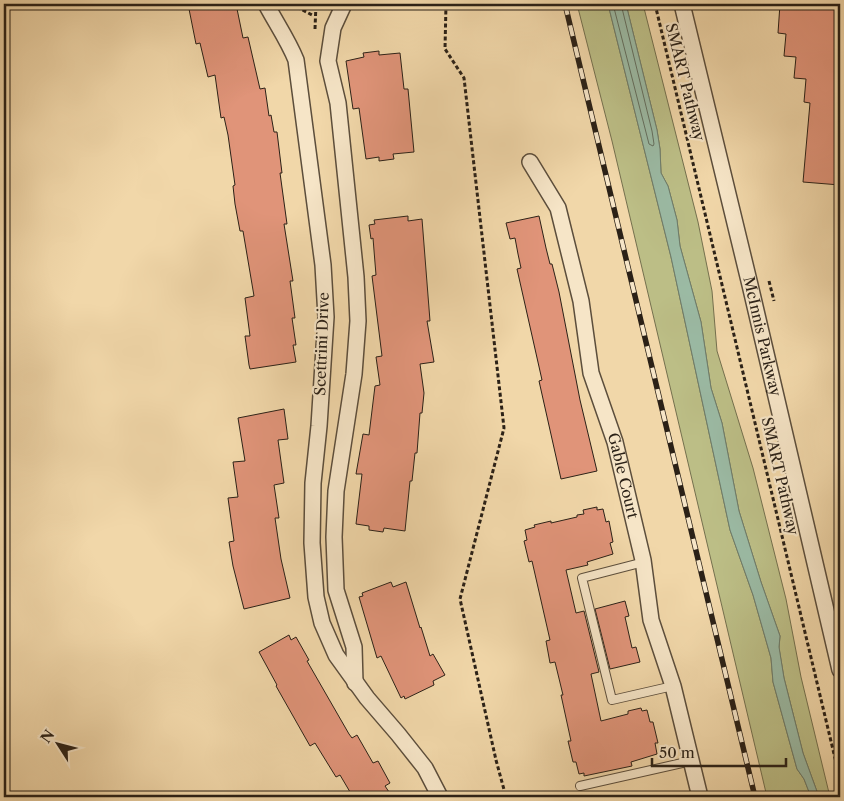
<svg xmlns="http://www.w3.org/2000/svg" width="844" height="801" viewBox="0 0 844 801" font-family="'Libre Caslon Text',serif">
	<rect width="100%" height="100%" fill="#f1d7a9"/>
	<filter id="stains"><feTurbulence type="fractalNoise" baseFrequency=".004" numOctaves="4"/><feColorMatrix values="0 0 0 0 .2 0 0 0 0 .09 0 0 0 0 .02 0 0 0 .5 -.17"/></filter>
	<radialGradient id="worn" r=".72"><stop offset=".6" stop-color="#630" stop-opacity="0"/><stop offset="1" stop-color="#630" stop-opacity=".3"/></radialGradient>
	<!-- green -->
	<path fill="#bcbe86" stroke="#74704e" d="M577,4H608L671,257L730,530L753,595L771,658L773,682L797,769L804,779L811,797H767L612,141Z
		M626,4H643L698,222L712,291L717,351L753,468L786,599L801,677L830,797H819L803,753L784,678L779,648L780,636L761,582L739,511L722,423L711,388L701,322L680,246L677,220L668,186L661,173L660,149L657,130Z"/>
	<!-- water -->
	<path fill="#9bbaa4" stroke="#6e7d6c" d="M608,4H626L657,130L660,149L661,173L668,186L677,220L680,246L701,322L711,388L722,423L739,511L761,582L780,636L779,647L784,678L803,753L819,797H811L804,779L797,769L773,682L771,658L753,595L730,530L671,257Z"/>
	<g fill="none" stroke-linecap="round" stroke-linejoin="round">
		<!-- shore -->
		<path stroke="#636e5e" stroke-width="1" d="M613,4L649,144L653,146L654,144L652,131L621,4"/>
	</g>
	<!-- building -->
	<path fill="#e09479" stroke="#2b2117" d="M188,4H236L243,38L248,37L260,89L265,88L269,116L271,115L274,132H277L282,173H280L287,224H284L293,281H290L295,318H292L296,345H293L296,362L250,369L249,365L245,336H250L245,298L254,296L243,231H240L235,204L233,186L235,185L228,135L224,117L221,118L215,75L208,77L200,43L196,44Z
		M780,4H840V185L803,182L810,103L804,102L806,79L794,78L796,57L784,56L786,34L778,33Z
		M379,51V55L400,53L404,89H408L414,152L393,154L394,159L379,161V157L366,159L359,108L353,109L346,61L364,57L363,53Z
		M408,216V221L422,219L430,321H427L434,362L420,364L424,393L422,413H420L417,453H415L412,481H410L405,531L384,528L383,532L369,530V526L356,524L362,474H356L363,434L369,435L375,386L380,385L376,357L382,356L372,276L376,275L373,238L371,239L369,225L375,224L374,220Z
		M539,216L546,248L550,264H552L559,292L580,400L597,471L561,479L539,381L542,380L517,269L521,268L518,254L515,238L510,239L506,223Z
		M284,409L288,439L278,440L284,483L274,485L279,518H275L281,559L290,598L244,609L233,566L229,542L234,541L228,498L238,497L233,462L245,461L238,418Z
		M597,507V510L603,509L606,522L609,521L613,542L610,543L613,554L587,562L588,565L566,570L576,613L584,611L599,672L591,674L601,721L628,714V711L641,708L642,711L647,710L650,722H653L658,743H655L657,754L631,762L632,766L584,776V773L579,774L576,762H573L568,741H571L561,695H563L555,662L550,663L546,641L550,640L532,561L529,562L524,541L527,540L525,530L535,527L534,525L551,521V523L577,517V515L584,514L583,510Z
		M391,582L393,587L406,582L420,628L421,627L430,656L433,654L445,675L433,681L434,685L405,699L404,696L401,698L381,656L377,658L359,597L363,596L362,593Z
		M625,601L629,616L625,617L632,648L636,647L640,662L610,669L595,609Z
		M289,635L291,640L296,637L309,660L307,661L349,734L352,738L357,735L373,763L378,761L390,783L385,786L389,792L379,797H353L340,775L336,777L315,743L310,746L276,686L277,685L259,652Z"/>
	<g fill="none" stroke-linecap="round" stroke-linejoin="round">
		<defs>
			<path id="lane" d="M644,562L582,578L612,700L673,686
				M580,786L691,761"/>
			<g id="street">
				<path d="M266,4C276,23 288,40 296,60L323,265L326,317L319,426L313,483L312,543L316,597L322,623L336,655L367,698L398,734L425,768L440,797"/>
				<path d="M344,4L333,28L328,61L338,103L356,277L358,321L354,374L336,491L334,537L336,590L354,647L355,683"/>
				<path id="s1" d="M682,4L750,285L840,670"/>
				<path id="s2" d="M530,162L558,208L581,301L591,373L615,442L643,560L651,620L673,686L700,797"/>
			</g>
		</defs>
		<!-- lane casing -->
		<use href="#lane" stroke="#5c4e3c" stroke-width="10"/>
		<!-- street casing -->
		<use href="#street" stroke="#5c4e3c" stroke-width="18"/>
		<!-- path -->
		<path stroke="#2b2117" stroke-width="3" stroke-dasharray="4 2.5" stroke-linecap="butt" d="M291,4L314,16
			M446,4L445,49L464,78L504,428L460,599L496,760L506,797
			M655,4L840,779
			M315,29L316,4
			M769,281L774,301"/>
		<!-- lane -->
		<use href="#lane" stroke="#f6e5c7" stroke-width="8"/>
		<!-- street -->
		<use href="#street" stroke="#f6e5c7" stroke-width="15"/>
		<defs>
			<path id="rail" d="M565,4L755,797"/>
		</defs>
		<!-- rail casing -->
		<use href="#rail" stroke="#2b2117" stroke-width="5.5"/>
		<!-- rail -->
		<use href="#rail" stroke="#f6e5c7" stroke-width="4" stroke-dasharray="11" stroke-linecap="butt"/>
	</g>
	<g text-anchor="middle" stroke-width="4.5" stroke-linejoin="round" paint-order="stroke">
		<!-- street labels -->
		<g font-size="15" fill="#2b2117" stroke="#f6e5c7">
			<text transform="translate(685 82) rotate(76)" y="5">SMART Pathway</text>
			<text dy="5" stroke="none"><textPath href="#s1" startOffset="342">McInnis Parkway</textPath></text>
			<text transform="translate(322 344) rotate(-88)" y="5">Scettrini Drive</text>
			<text dy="5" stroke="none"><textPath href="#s2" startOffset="330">Gable Court</textPath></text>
			<text transform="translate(780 476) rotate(77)" y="5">SMART Pathway</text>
		</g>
	</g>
	<!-- margin -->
	<rect width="844" height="801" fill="none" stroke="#f1d7a9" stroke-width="20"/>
	<rect x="5" y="5" width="834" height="791" fill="none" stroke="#2b2117" stroke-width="2.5"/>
	<rect x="10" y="10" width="824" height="781" fill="none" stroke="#2b2117"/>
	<!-- north arrow -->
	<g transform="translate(58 744) rotate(306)" stroke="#f6e5c7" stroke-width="4" paint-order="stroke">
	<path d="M0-4L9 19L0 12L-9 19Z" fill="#2b2117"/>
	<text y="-8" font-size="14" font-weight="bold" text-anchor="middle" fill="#2b2117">N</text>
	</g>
	<!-- scale -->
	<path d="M652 758v8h134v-8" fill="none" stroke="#2b2117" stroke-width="2.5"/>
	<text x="659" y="758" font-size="15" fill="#2b2117" stroke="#f6e5c7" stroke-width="4" paint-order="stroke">50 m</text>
	<rect width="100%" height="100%" filter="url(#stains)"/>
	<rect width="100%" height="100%" fill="url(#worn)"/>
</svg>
